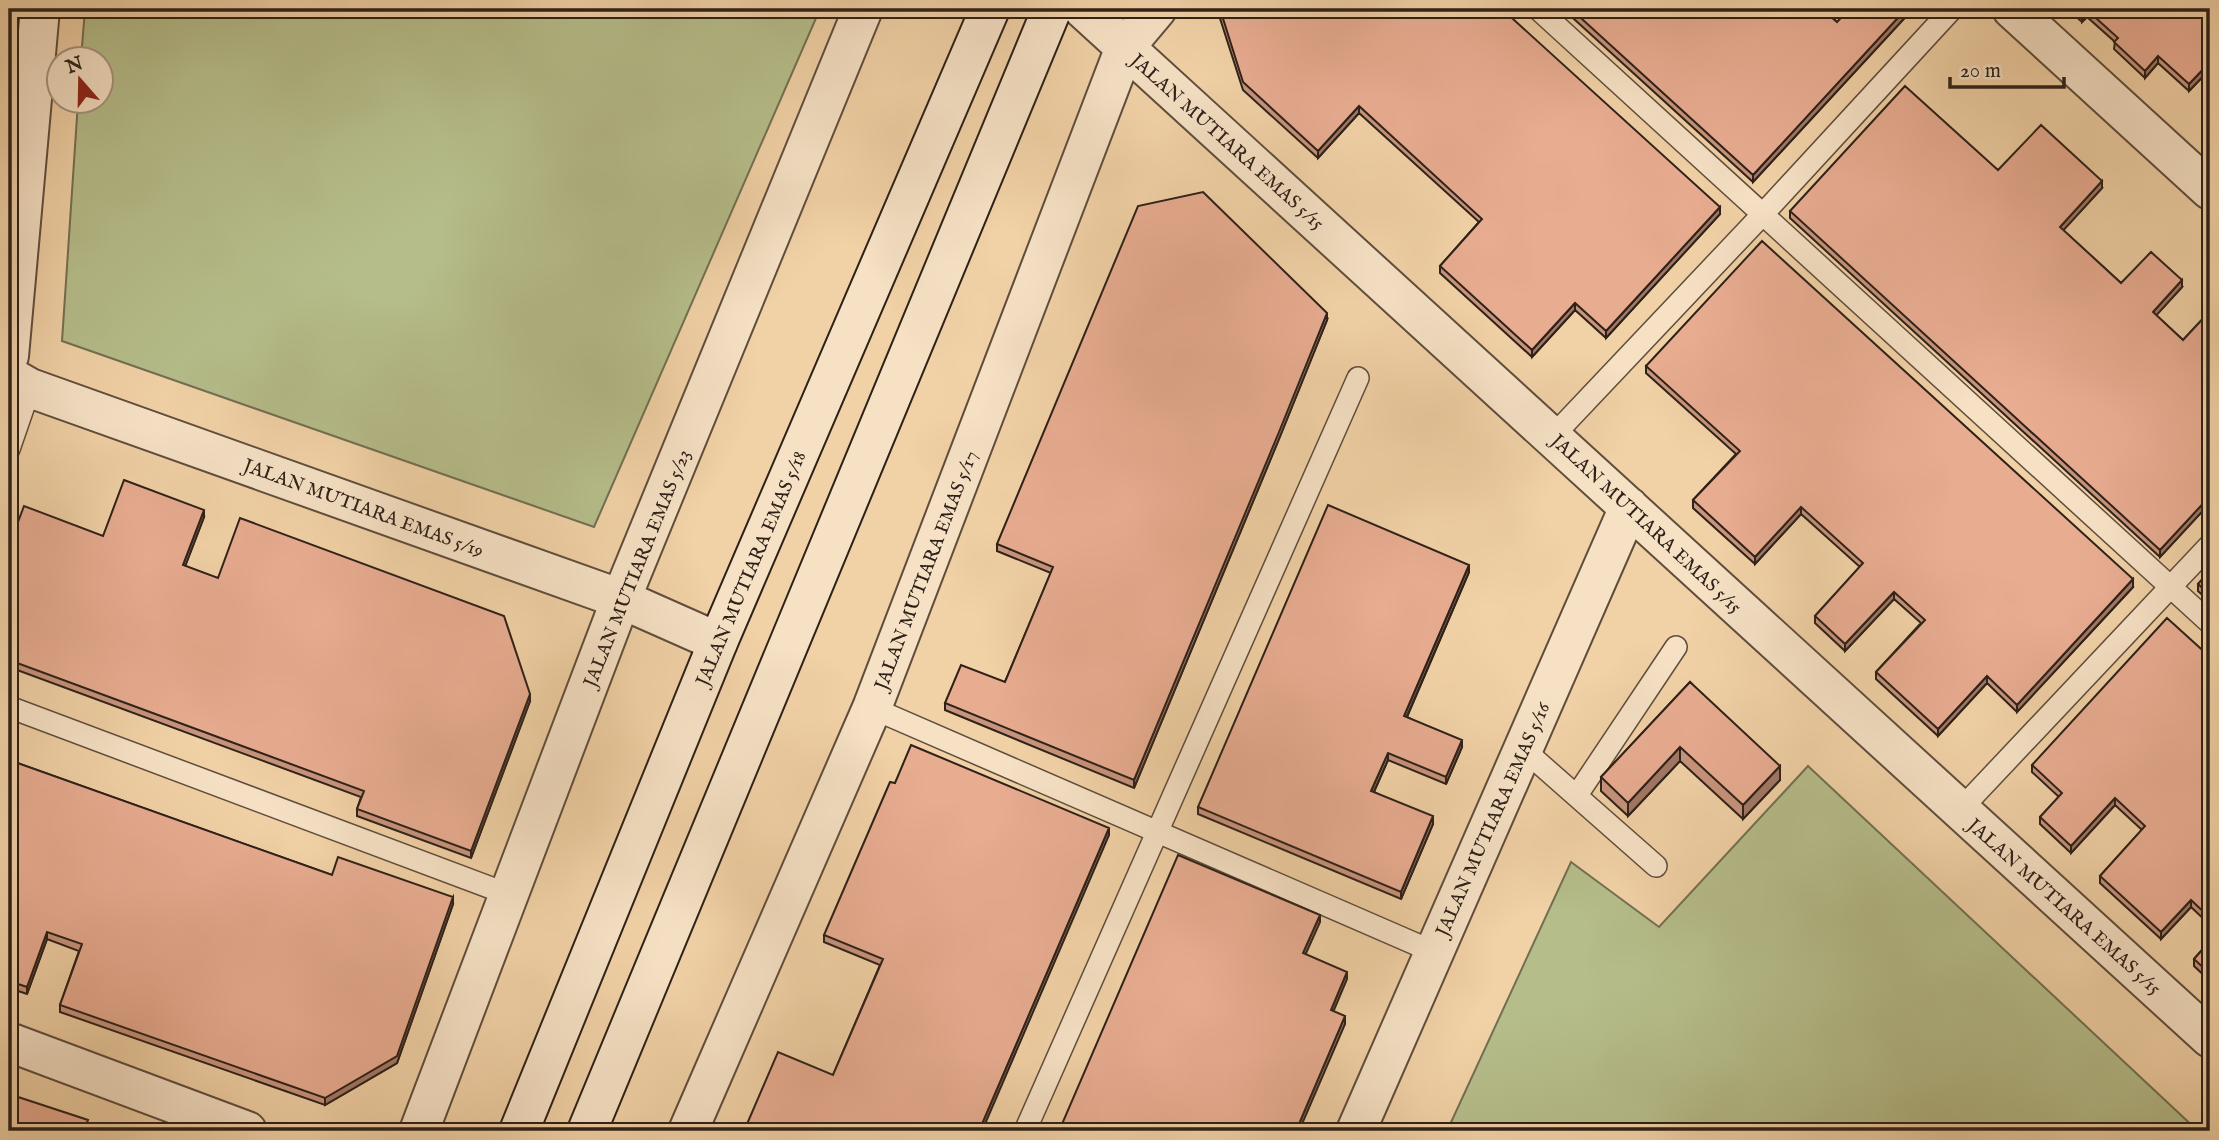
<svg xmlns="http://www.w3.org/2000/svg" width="2219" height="1140" viewBox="0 0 2219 1140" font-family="'IM FELL English',serif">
	<rect width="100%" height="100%" fill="#f1d1a6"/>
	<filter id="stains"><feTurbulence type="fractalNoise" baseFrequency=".00286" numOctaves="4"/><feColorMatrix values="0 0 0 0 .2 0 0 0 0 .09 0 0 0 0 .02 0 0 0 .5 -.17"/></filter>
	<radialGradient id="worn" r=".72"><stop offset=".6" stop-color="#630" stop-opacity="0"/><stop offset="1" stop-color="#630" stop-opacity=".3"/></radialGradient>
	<!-- green -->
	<path fill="#b5bd8a" stroke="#726f52" stroke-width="2" d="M85,9H820L594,527L62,341L78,102H102V60L81,59Z
		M1808,766L2198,1131H1447L1571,862L1659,927Z"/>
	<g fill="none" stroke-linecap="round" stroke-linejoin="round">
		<defs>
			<path id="lane" d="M1538,9L2210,623
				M1552,437L1763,214L1952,9
				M9,449L30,388
				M9,707L510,895
				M872,708L1434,952
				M1523,749L1656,866
				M1577,795L1676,647
				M1960,810L2210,545
				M1025,1131L1358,378"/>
			<path id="street" d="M1083,9L2210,1038
				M2012,9L2210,190
				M9,356L40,9
				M9,376L30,388L621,599L718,642
				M9,1042L247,1131
				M419,1131L621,599L863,9
				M688,1131L872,708L1125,47L1157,9
				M1356,1131L1629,507"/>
			<path id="secondary" d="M519,1131L718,642L990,9
				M587,1131L1052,9"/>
		</defs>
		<!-- lane casing -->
		<use href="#lane" stroke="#5f4d3c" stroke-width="24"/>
		<!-- street casing -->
		<use href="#street" stroke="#5f4d3c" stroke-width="42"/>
		<!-- secondary casing -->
		<use href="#secondary" stroke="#2e2119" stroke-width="42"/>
		<!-- lane -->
		<use href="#lane" stroke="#f6e1c5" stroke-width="21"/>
		<!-- street -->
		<use href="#street" stroke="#f6e1c5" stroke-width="38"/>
		<!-- secondary -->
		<use href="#secondary" stroke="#f6e1c5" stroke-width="38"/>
	</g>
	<!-- wall -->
	<path fill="#c8947d" stroke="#2e2119" stroke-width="2" d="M1217,9H1502L1720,214L1606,338L1575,310L1532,357L1440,273V266L1479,222L1359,113L1318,158L1243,90Z
		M1563,9H1822L1837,22L1911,9V11L1753,182Z
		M2067,9H2210V69L2189,91L2158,63L2145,78L2114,49L2115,42L2087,17L2082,22Z
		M1998,170L2102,188L2063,230L2121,283L2182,287L2156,315L2183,340L2210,311V503L2160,557L1790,218V211Z
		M1327,320L1279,439L1134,788L945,710V703L1005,682L1051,573L997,551V544Z
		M1646,366L2133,587L2017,712L1987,683L1938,736L1876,679V672L1921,623L1894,599L1845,651L1815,623V616L1860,567L1801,514L1755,564L1693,508V500L1736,454L1646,373Z
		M204,517L185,566L530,701L471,858L357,816V809L361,797L9,667V546L103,536Z
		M2210,571V602L2198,591V584Z
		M1469,572L1407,717L1462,747L1446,784L1388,760L1374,792L1433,824L1401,899L1198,814V807Z
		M2210,657V925L2191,907L2161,939L2100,883V876L2142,830L2115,805L2071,853L2040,824V817L2059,797L2032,772V765Z
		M1690,682L1780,780L1743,819L1680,761L1628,816L1601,791V777Z
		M9,760L332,875L453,904L397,1063L325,1105L60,1012V1005L79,951L47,939L27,994L9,988Z
		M1109,835L833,1075L880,965L824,942V935Z
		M2210,941V981L2194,966V959Z"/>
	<!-- shaded-wall -->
	<path fill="#a27866" stroke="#2e2119" stroke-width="2" d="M1906,9H1911V11L1753,182V175Z
		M2087,10V17L2082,22V15Z
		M2158,56V63L2145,78V71Z
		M2210,62V69L2189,91V84Z
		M1359,106V113L1318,158V151Z
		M2102,181V188L2060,234V227Z
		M1720,207V214L1606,338V331Z
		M2182,280V287L2153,319V312Z
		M1575,303V310L1532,357V350Z
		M1327,313V320L1279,439L1134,788V780Z
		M2210,496V503L2160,557V550Z
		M1801,507V514L1755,564V557Z
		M204,510V517L183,572V565Z
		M1469,565V572L1404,723V716Z
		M2133,579V587L2017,712V705Z
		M1894,592V599L1845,651V644Z
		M1987,676V683L1938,736V729Z
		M530,694V701L471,858V851Z
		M1462,740V747L1446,784V777Z
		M1680,747V761L1628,816V803Z
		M1388,753V760L1371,798V791Z
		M1780,766V780L1743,819V805Z
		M2115,798V805L2071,853V846Z
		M1433,816V824L1401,899V892Z
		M1109,828V835L982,1131H979Z
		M453,897V904L397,1063L325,1105V1098Z
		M2191,900V907L2161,939V932Z
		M1320,915V922L1303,960V953Z
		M47,932V939L27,994V987Z
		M1347,972V979L1331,1017V1010Z
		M1345,1016V1024L1299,1131H1296Z"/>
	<!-- building -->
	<path fill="#e8ac91" stroke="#2e2119" stroke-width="2" d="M1220,9H1502L1720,207L1606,331L1575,303L1532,350L1440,266L1482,219L1359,106L1318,151L1243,82Z
		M1571,9H1822L1837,22L1849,9H1906L1753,175Z
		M2075,9H2210V62L2189,84L2158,56L2145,71L2114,42L2118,38L2087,10L2082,15Z
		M1905,86L1998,170L2041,125L2102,181L2060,227L2121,283L2151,252L2182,280L2153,312L2183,340L2210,311V496L2160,550L1790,211Z
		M1203,192L1327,313L1279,432L1134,780L945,703L961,665L1005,682L1053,567L997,544L1138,206Z
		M1762,241L2133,579L2017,705L1987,676L1938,729L1876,672L1925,620L1894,592L1845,644L1815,616L1863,563L1801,507L1755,557L1693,500L1740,451L1646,366Z
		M124,480L204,510L183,565L218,578L240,518L504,616L530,694L471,851L357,809L364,791L9,660V546L24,506L103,536Z
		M1328,505L1469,565L1404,716L1462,740L1446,777L1388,753L1371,791L1433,816L1401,892L1198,807Z
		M2210,571V595L2198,584Z
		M2167,618L2210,657V918L2191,900L2161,932L2100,876L2145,826L2115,798L2071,846L2040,817L2062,793L2032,765Z
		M1690,682L1780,766L1743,805L1680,747L1628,803L1601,777Z
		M911,745L1109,828L979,1131H744L778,1052L833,1075L883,959L824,935L890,782L895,783Z
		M9,760L332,875L338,857L453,897L397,1056L325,1098L60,1005L82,944L47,932L27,987L9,981Z
		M1178,855L1320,915L1303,953L1347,972L1331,1010L1345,1016L1296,1131H1059Z
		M2210,941V974L2194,959Z
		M9,1094L88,1120L84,1131H9Z"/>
	<g text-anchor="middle" stroke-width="5" stroke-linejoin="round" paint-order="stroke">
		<!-- street labels -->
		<g font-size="19" fill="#2e2119" stroke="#f6e1c5">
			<text transform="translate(1228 141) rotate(42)" y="7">JALAN MUTIARA EMAS 5/15</text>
			<text transform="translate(364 507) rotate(20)" y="7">JALAN MUTIARA EMAS 5/19</text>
			<text transform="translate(1647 523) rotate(43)" y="7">JALAN MUTIARA EMAS 5/15</text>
			<text transform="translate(636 568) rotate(-68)" y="7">JALAN MUTIARA EMAS 5/23</text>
			<text transform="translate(750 568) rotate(-67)" y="7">JALAN MUTIARA EMAS 5/18</text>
			<text transform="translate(925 570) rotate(-69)" y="7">JALAN MUTIARA EMAS 5/17</text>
			<text transform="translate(1492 819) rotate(-66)" y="7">JALAN MUTIARA EMAS 5/16</text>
			<text transform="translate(2065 906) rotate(42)" y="7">JALAN MUTIARA EMAS 5/15</text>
		</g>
	</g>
	<!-- margin -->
	<rect width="2219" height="1140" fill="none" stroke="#f1d1a6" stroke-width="35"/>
	<rect x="10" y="10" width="2198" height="1119" fill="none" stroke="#2e2119" stroke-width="3.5"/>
	<rect x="18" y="18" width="2184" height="1105" fill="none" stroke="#2e2119" stroke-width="2"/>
	<!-- north arrow -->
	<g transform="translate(80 80) rotate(340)"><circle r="33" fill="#f6e1c5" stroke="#a69480" stroke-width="2"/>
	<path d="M0-5L12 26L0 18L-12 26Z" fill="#8f2418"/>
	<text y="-10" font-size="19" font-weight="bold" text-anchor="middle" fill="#2e2119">N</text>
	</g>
	<!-- scale -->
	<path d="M1950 77v10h114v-10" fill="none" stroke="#2e2119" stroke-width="3.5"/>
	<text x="1960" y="77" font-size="21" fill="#2e2119" stroke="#f6e1c5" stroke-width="5" paint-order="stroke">20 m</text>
	<rect width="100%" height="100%" filter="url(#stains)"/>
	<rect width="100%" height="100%" fill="url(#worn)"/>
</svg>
